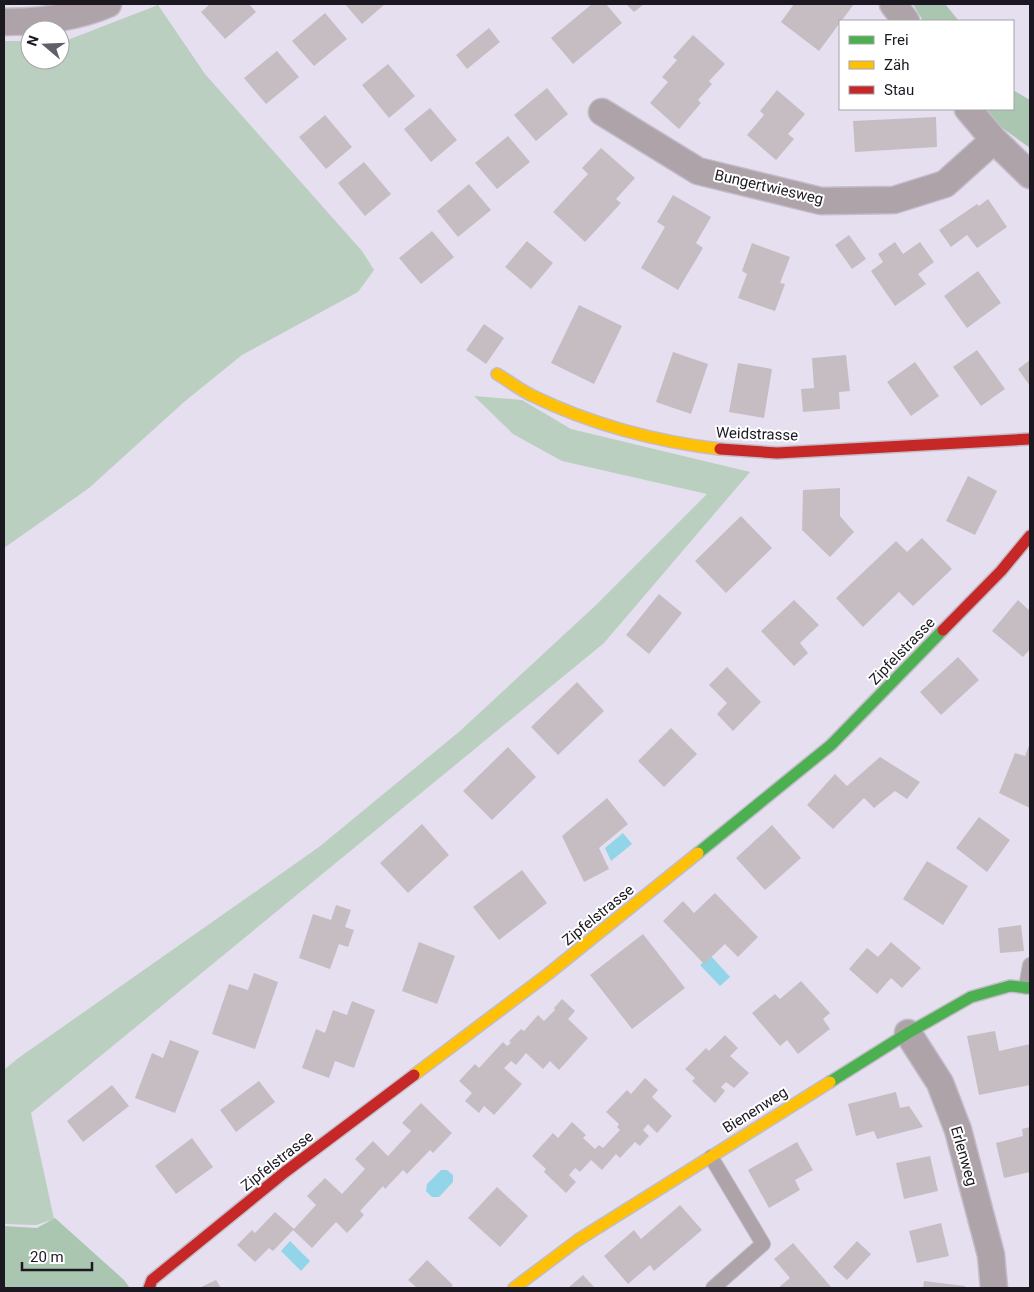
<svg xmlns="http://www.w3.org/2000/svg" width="1034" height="1292" viewBox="0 0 1034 1292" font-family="Roboto,sans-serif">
	<rect width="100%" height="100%" fill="#e5dff0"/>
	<!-- green -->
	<path fill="#bacfbf" d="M158,5L205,74L362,251L374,270L358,292L242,355L184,402L89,488L4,548V41H30V60H60V41H65Z
		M474,396L522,400L571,429L750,472L604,643L31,1113L54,1219L36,1225L4,1224V1070L17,1059L319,847L460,731L595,606L707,494L562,461L513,434Z"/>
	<!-- forest -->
	<path fill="#abc6b0" d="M913,4H945L959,21H923Z
		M1013,90L1030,100V148L976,109H1013Z
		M55,1218L124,1280L130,1288H4V1226L37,1228Z"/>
	<!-- water -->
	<path fill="#92d5e8" d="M623,833L632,844L611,861L605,848Z
		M711,956L730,977L720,986L700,965Z
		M441,1170H447L453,1175V1182L439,1197H432L426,1191L427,1184Z
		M290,1241L310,1261L301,1271L281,1251Z"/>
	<!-- building -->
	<path fill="#c6bdc3" d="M210,4H249L256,12L225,39L201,12Z
		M345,4H385L362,24Z
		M592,4H606L622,23L573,64L551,38Z
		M626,4H644L634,12Z
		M794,4H854L819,51L781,22Z
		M325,13L347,39L314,66L292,41Z
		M489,28L500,42L467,69L456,55Z
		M693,35L725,64L709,81L712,84L698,100L701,103L679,129L650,103L668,82L662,77L677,60L673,57Z
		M277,51L299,77L266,104L244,78Z
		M388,64L415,96L389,118L362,85Z
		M547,88L568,114L536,141L514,115Z
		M777,90L805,114L788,134L794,139L776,160L747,135L764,115L760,111Z
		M430,108L457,140L431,162L404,129Z
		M325,115L352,147L326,169L299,137Z
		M936,117L937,147L855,152L853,121Z
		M508,136L530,162L497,189L475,163Z
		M601,148L635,178L616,199L621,203L585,242L553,212L588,174L582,168Z
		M364,162L391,194L365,216L338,183Z
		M469,184L491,210L458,237L437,211Z
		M673,195L711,217L696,243L703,248L678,290L641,268L665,227L657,222Z
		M988,199L1007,227L977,248L967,235L951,247L939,230L977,204L979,206Z
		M432,231L454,257L421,284L399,258Z
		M849,235L866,259L852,269L835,245Z
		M527,241L553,263L531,289L505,267Z
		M895,242L903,254L920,242L934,262L918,274L926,284L895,306L871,271L883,262L878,254Z
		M752,243L790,257L780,283L785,284L775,311L738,298L747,274L742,271Z
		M978,271L1001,303L967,328L944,296Z
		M579,305L622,326L594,384L551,363Z
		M484,324L504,338L486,364L466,350Z
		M977,350L1005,389L981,406L953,367Z
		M673,352L708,364L691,414L656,402Z
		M846,355L850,391L839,392L840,409L803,412L801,389L814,388L812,358Z
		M1030,360V386L1018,369Z
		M915,362L939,396L911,416L887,382Z
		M738,363L772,369L764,418L729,412Z
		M968,476L997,491L975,535L946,521Z
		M840,488V516L854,532L830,557L802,530L803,490Z
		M741,516L772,548L726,593L695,561Z
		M922,538L952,569L913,606L899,592L863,627L836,598L896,541L907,552Z
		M659,594L682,613L649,654L626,635Z
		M794,600L819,625L800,643L808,653L794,666L761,631Z
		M1018,600L1030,611V649L1023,657L992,631Z
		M958,657L979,680L941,715L920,692Z
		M727,667L761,702L733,731L717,714L727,703L709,685Z
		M577,682L604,711L558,755L531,727Z
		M671,728L697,754L664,787L638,761Z
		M1030,743V808L999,793L1015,753L1025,756Z
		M508,747L536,777L492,820L463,791Z
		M880,757L920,782L907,799L895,791L874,808L864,798L833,829L807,805L835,774L847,786Z
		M607,798L628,824L599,848L609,869L584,882L562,836Z
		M979,817L1010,840L987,872L956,848Z
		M422,824L449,855L408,893L380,863Z
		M772,825L801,858L765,890L736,858Z
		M927,861L968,886L943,925L903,899Z
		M522,870L547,903L499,940L473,907Z
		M715,893L758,937L738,957L725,944L704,964L663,921L683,901L694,913Z
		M336,905L351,910L345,927L354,930L348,947L339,944L330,969L299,958L313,914L331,920Z
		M1021,925L1024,951L1000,953L998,928Z
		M643,934L685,988L632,1029L590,975Z
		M419,942L455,956L437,1004L402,991Z
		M891,942L921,968L902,988L891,978L877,994L849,969L867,948L878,957Z
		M254,973L278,982L255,1049L212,1034L229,984L248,990Z
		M801,981L830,1013L823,1019L830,1029L798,1054L787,1040L780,1046L752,1013L775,994L780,999Z
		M562,999L575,1011L568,1019L588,1038L559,1070L550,1061L543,1069L526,1053L516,1065L511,1061L504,1068L522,1084L494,1115L484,1106L479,1113L465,1101L472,1093L459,1081L475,1064L479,1068L503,1042L507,1046L511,1043L509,1041L521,1029L524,1031L538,1015L544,1021L555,1010L554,1008Z
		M352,1001L375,1010L354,1068L335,1061L329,1078L302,1068L316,1029L325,1033L333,1010L347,1015Z
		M995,1031L999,1051L1030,1044V1085L979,1095L967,1036Z
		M725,1035L738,1048L730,1056L749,1073L734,1088L726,1082L721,1087L725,1091L715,1103L692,1081L695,1078L685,1069L706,1048L709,1051Z
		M170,1040L199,1051L175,1113L135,1098L152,1053L163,1058Z
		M645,1078L658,1090L652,1097L672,1116L657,1133L648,1124L643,1130L649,1136L640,1146L635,1142L620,1158L616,1154L602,1170L591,1160L580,1172L575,1168L569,1175L576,1182L566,1193L544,1172L546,1169L532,1156L553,1133L558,1138L572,1122L586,1135L583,1138L595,1149L599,1145L603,1148L620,1130L617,1127L619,1124L606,1112L627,1090L631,1094Z
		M259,1081L275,1102L236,1132L220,1110Z
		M112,1085L129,1106L83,1142L67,1121Z
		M896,1092L900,1108L909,1106L923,1127L877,1139L874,1131L856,1136L848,1104Z
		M421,1103L452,1133L433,1153L430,1150L407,1174L403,1170L385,1189L383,1186L360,1211L364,1215L347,1233L336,1222L312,1248L293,1230L316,1205L307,1196L325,1178L342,1194L365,1169L355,1159L373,1141L388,1156L411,1131L402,1123Z
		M1030,1127V1172L1004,1178L996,1143L1023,1136L1022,1129Z
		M192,1138L213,1167L176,1194L155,1166Z
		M797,1142L813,1170L795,1180L800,1190L769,1208L748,1170Z
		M930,1156L938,1191L904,1199L896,1163Z
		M497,1187L528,1216L500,1247L468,1218Z
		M680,1205L702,1230L654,1271L650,1265L628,1284L604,1256L634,1230L641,1239Z
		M275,1212L294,1229L273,1251L269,1248L255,1262L237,1245L252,1230L255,1233Z
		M941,1223L949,1256L917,1263L909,1231Z
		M857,1241L871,1254L847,1280L833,1267Z
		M793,1243L832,1288H778L790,1278L774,1259Z
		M427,1260L453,1285L451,1288H417L408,1280Z
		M583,1275L595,1288H568Z
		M216,1280L221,1288H199Z
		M924,1281L965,1286V1288H923Z"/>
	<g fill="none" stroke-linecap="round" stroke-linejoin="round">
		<defs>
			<path id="lane" d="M1026,987L1030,965
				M711,1157L763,1244L713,1288"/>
			<path id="street" d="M893,4L906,21
				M4,22C39,22 75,18 108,4
				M968,109L994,140L1030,175
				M602,112L698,171L821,201L894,200L945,184L994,140
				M908,1033L940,1083L958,1130L991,1255L994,1288"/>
			<path id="fast" d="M698,853L831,745L943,630
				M830,1082L908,1033L971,997L1010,986L1030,988"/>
			<path id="slow" d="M497,374C509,381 520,390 533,396C590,424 657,442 720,449
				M414,1075L548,974L698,853
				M514,1288L578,1240L830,1082"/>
			<path id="jam" d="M720,449L777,453L1030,439
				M943,630L1001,571L1030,536
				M149,1288L152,1280L285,1172L414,1075"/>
		</defs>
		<!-- lane casing -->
		<use href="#lane" stroke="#c2bdc9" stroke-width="16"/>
		<!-- street casing -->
		<use href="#street" stroke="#c2bdc9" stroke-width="29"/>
		<!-- fast casing -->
		<use href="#fast" stroke="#c2bdc9" stroke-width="14"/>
		<!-- slow casing -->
		<use href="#slow" stroke="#c2bdc9" stroke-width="14"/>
		<!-- jam casing -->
		<use href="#jam" stroke="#c2bdc9" stroke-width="14"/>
		<!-- lane -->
		<use href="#lane" stroke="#aea3a9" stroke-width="14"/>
		<!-- street -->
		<use href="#street" stroke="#aea3a9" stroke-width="26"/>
		<!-- fast -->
		<use href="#fast" stroke="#4caf50" stroke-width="11"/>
		<!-- slow -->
		<use href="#slow" stroke="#ffc107" stroke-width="11"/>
		<!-- jam -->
		<use href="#jam" stroke="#c62828" stroke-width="11"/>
	</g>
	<g text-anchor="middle" stroke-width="4" stroke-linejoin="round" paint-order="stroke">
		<!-- street labels -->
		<g font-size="15" fill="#1c1822" stroke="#fff">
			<text transform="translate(769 187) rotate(13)" y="5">Bungertwiesweg</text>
			<text transform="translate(757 434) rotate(2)" y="5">Weidstrasse</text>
			<text transform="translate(902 651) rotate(-46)" y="5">Zipfelstrasse</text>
			<text transform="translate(598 915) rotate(-39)" y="5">Zipfelstrasse</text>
			<text transform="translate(755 1110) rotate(-32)" y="5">Bienenweg</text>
			<text transform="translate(964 1156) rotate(74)" y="5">Erlenweg</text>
			<text transform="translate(277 1161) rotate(-38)" y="5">Zipfelstrasse</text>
		</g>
	</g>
	<!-- border -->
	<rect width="1034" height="1292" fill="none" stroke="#1c1822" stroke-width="10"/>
	<!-- legend -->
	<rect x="839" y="20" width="175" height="90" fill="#ffffff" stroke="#a4a3a7"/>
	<rect x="849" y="36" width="25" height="8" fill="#4caf50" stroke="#a4a3a7"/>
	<text x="884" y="45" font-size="15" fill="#1c1822">Frei</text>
	<rect x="849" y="61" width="25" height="8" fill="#ffc107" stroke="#a4a3a7"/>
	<text x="884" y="70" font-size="15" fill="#1c1822">Zäh</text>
	<rect x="849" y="86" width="25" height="8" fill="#c62828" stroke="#a4a3a7"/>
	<text x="884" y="95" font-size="15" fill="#1c1822">Stau</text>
	<!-- north arrow -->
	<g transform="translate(45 45) rotate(289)"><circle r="24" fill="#ffffff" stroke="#a4a3a7"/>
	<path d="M0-4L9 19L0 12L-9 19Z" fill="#625e6a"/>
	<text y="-8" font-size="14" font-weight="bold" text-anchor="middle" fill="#1c1822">N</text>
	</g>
	<!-- scale -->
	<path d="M22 1262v8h70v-8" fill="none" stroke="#1c1822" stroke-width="2.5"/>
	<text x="30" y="1262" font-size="15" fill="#1c1822" stroke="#ffffff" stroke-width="4" paint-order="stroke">20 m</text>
</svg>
